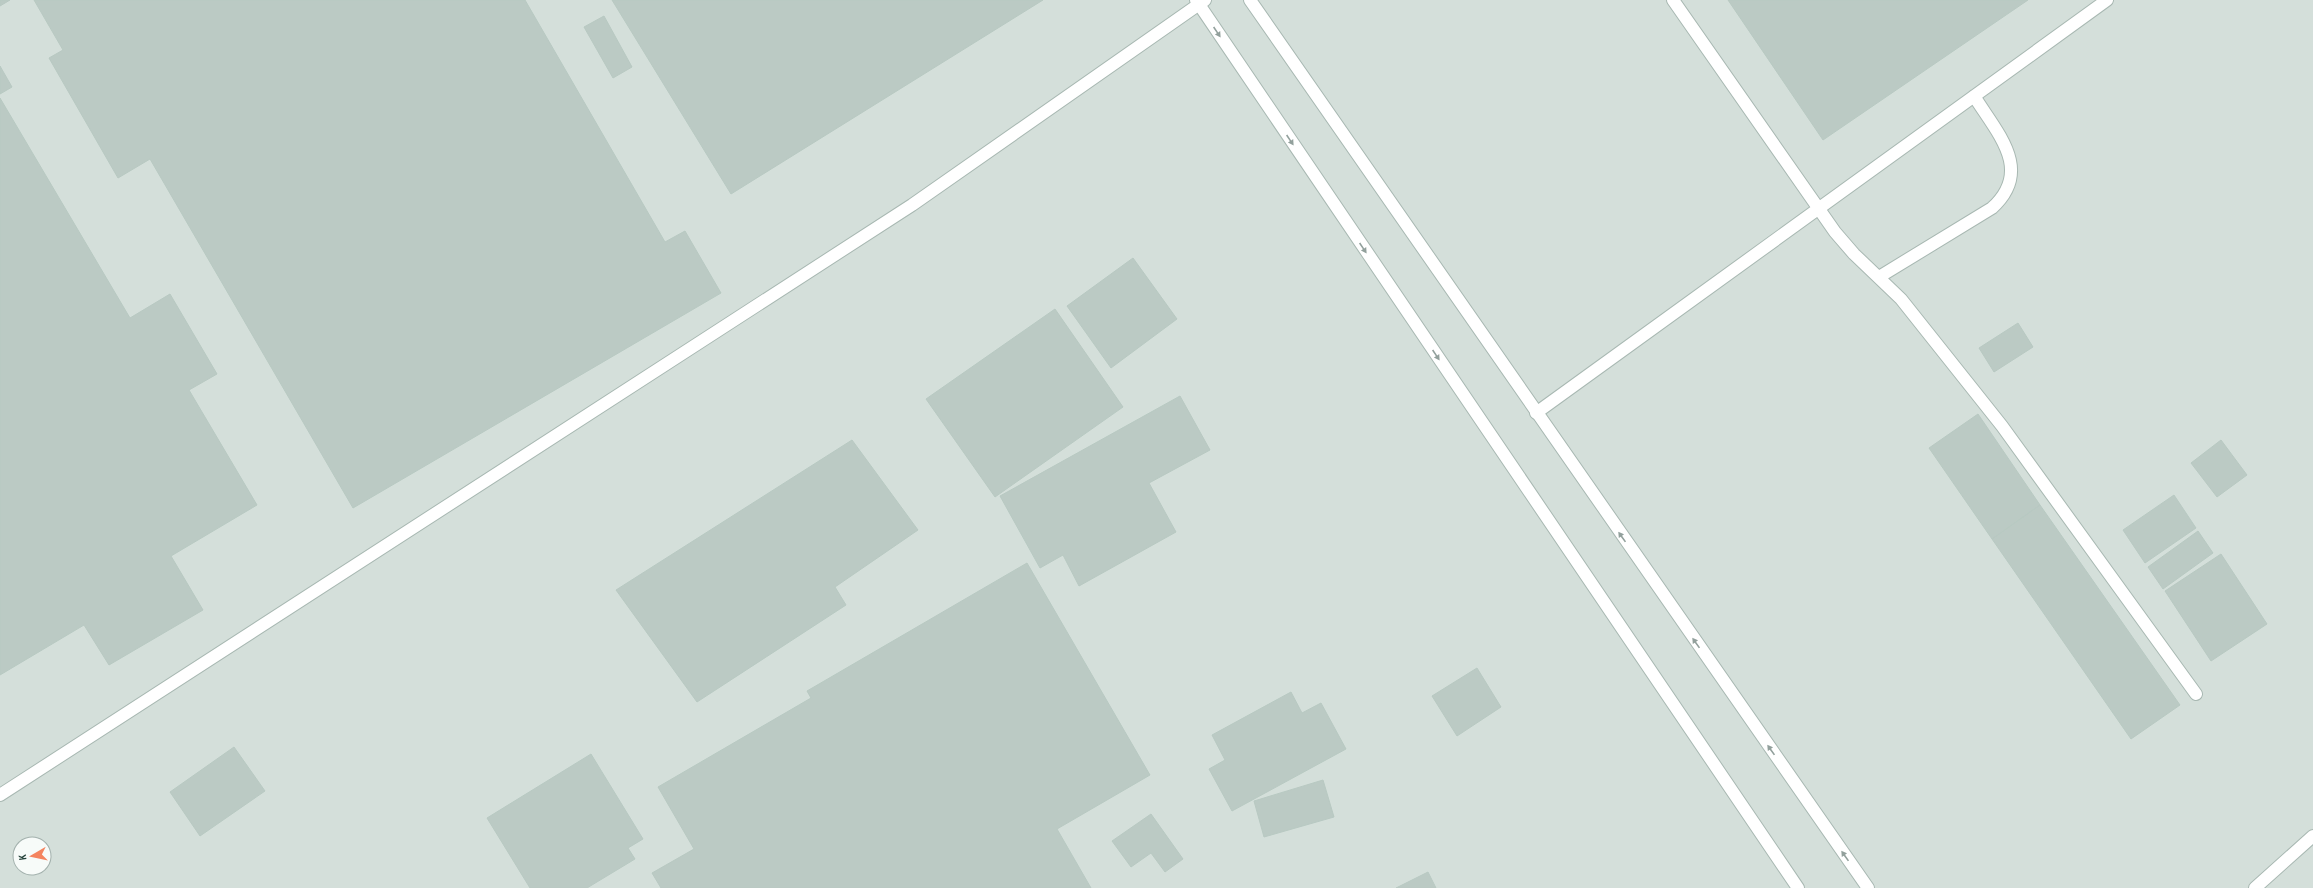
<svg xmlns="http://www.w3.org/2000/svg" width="2313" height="888" viewBox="0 0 2313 888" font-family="'Sofia Sans Condensed',sans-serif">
	<rect width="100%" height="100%" fill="#e6efeb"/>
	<!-- built -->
	<path fill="#d4dfda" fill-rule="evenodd" d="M0,0H2313V888H0ZM20,844H44V868H20Z"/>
	<!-- building -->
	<path fill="#bbcac4" stroke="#b8c9c2" d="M0,0H10L0,6Z
		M34,0H525L665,242L685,231L721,293L353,508L150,159L118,178L49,58L63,50Z
		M612,0H1043L731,194Z
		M1728,0H2028L1823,140Z
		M604,16L632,67L613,78L584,27Z
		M0,66L12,87L0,94Z
		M0,98L130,318L170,294L217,374L189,390L257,505L171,556L203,610L109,665L84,625L0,675Z
		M1133,258L1177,319L1111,368L1067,306Z
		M1055,309L1123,407L995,497L926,399Z
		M2018,323L2033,347L1994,372L1979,348Z
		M1180,396L1210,450L1149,483L1176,532L1079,586L1063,555L1040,568L1000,496Z
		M1978,414L2040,505L1992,539L1929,448Z
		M852,440L918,530L835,587L846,605L697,702L616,590Z
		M2221,440L2247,475L2217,497L2191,463Z
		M2174,495L2196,528L2145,563L2123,530Z
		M2040,505L2180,705L2131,739L1992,539Z
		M2198,531L2213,553L2163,589L2148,567Z
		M2221,554L2267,624L2211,661L2165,591Z
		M1027,563L1150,775L1057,829L1091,888H661L652,873L694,849L658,787L811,698L807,691Z
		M1477,668L1501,707L1457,736L1432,696Z
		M1291,692L1302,713L1321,703L1346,749L1232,811L1209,769L1225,760L1212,735Z
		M234,747L265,791L200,836L170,792Z
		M591,754L643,839L628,848L635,859L587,888H530L487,818Z
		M1323,780L1334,817L1264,837L1254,801Z
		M1151,814L1183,859L1165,872L1151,853L1131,867L1112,841Z
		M1428,872L1436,888H1396Z"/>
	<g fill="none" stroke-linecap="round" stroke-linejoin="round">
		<defs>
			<path id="service" d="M1673,0L1835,232L1854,254L1901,299L2002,426L2196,694
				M1879,277L1992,208C2034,170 1997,133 1974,96
				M1536,413L2107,0
				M0,795L912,205L1205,0
				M2255,888L2313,836"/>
			<path id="tertiary" d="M1196,0L1798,888
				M1250,0L1868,888"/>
		</defs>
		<!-- service casing -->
		<use href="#service" stroke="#a8b8b2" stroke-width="14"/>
		<!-- tertiary casing -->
		<use href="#tertiary" stroke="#a8b8b2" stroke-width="14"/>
		<!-- service -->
		<use href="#service" stroke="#fff" stroke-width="12"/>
		<!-- tertiary -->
		<use href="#tertiary" stroke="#fff" stroke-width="12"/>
	</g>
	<!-- one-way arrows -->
	<defs><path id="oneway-solid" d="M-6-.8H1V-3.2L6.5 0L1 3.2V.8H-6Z"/></defs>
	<g fill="#92a09c">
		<use href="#oneway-solid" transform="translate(1217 32) rotate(56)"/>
		<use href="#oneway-solid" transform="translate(1290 140) rotate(56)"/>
		<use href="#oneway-solid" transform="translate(1363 248) rotate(56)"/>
		<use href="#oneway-solid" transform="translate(1436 355) rotate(56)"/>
		<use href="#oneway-solid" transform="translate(1622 537) rotate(-125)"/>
		<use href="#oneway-solid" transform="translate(1696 643) rotate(-125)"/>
		<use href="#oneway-solid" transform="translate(1771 750) rotate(-125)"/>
		<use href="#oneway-solid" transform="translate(1845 856) rotate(-125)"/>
	</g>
	<!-- north arrow -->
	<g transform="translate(32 856) rotate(261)"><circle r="19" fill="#f7fbf9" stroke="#a3b1ad"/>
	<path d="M0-3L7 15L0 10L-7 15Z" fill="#f4845f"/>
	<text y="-6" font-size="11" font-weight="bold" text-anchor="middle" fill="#24423a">K</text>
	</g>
</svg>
